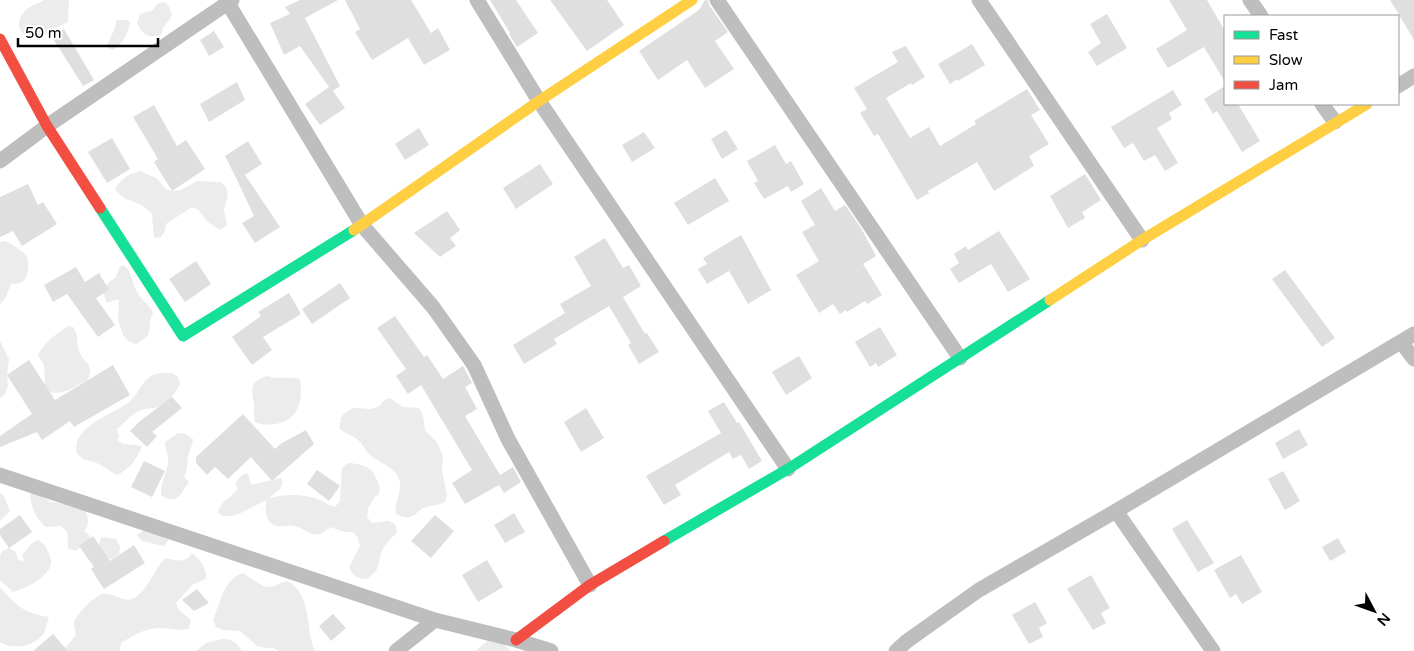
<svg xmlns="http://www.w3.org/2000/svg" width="1414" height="651" viewBox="0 0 1414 651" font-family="'Varela Round',sans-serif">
	<rect width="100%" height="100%" fill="#fff"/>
	<!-- green -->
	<path fill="#ececec" d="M44,0H69L68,22L38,37L30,39C27,36 23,34 21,31C15,23 23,11 30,7C34,4 39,4 44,0Z
		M165,2L170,8L172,16L163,28L161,35C149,39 141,34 137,23L140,14L153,10L157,4Z
		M116,20H127L130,22C129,32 122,46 113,50L109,49L107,45L115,28Z
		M140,171L156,178L166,189L172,191L181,190L197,181L221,182L226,187L228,195L224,210L227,225L221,230C212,226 203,219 199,210L192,207L166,224L165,231L161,237L154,238L152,214C148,210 144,206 139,204C129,199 121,199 115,189C121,179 129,173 140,171Z
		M5,241C10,243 24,251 27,257C29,261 28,259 28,264C28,277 26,284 11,284L5,299L0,304V242Z
		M123,265C133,271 131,281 136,290C140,300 150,304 153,313C145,329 157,333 136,344L128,341L123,335L118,320L119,300H115L107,303C101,293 105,283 115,278L120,267Z
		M69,326L73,327C79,335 76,342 79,351C84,365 94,360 88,380C75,385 65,396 49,392L45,386L44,365L38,355C43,344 59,331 69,326Z
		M0,341L9,359L7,375L8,386L5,394L0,398Z
		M163,373H172L178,377L180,384C175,393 168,404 158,407C150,409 142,408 135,413C129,417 123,424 117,429L119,437L117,440L124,444L142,446C138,458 129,470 117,475L97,463L83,459L77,454C76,449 76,444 78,439C89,420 113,414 129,402C143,390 142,374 163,373Z
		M267,376C278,380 289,376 300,379C303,400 299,421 275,424C267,425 262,425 255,422C254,417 254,411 254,406C252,390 248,382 267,376Z
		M390,398L403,407L419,408L423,415L425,430L437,442L443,456L442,471L447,495L445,502C439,505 435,505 429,506C413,510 416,524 396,514C394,503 401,494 400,483C398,467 378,463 369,454C365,450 363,444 359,441C353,435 345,434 339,428L341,420L340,419C354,399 365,414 377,407C383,404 381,401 390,398Z
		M178,433L186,434L193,439C192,446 190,450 188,456C187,464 188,469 184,477L189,482C180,494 178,506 161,495C160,482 169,471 168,458C168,453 165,448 165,442Z
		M348,463C362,464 372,466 377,480C380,487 381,489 378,496L376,495L368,508L367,517L372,523L388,521L395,524L397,532C392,538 385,544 382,551C376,566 382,568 367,579C357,579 353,576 349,567L360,546L358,538L353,532H345L330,527C313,543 309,529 294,526C285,524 278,530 271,523C264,516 266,508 266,500C255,505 227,525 218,512C220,501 232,498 238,488L235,485L239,478L245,473L248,474L251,485L281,478L283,482L280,489L268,499C282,493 306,494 320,500C326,503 328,505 335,507L340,501L342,468Z
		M30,492L38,494L51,502L82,506C88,514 91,523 84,531L90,536L88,543L75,551L68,548L67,532L61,526L46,527C35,518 30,506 30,492Z
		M0,493L4,496L10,511L0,521Z
		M144,530L164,534L169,540L164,546L142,541L137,535Z
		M101,537L116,539L120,547L119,554L112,559H105L98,548Z
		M38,540L45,545C47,551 52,557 51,564C48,578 25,589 13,592L0,580V556L2,551L9,548L16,552L18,560L25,561L22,555L31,544Z
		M192,553C200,560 207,567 206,579L192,585L176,603L179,610L191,620L189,629C178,631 168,628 157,628C144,629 132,636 121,643L120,651H63L76,635C75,630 73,625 75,620C78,613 96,595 103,594C114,592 125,605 136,597C150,586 154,570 165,558C176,560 186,564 192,553Z
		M243,573L263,586L271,587L287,581C312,592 305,629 315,651H279L273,648H265L257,646L240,631L223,630L216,627L213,619C221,603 223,579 243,573Z
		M0,587C15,605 25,614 49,617C47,622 46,628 44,633C36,646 13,651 0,642Z
		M497,638L511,651H475L490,639Z
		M222,639C232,639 237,642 242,651H196L206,643Z"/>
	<!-- building -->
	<path fill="#dfdfdf" d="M300,0H338L305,18L340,86L333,91L345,108L320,125L305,104L329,87L300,46L284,55L270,23L290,14L285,7Z
		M345,0H411L431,33L438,28L450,50L424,65L408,38L372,60L355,32L360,29Z
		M490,0H516L538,33L517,47L509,34L510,33Z
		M550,0H607L624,25L587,51Z
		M705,0H708L709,5L728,32L715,41L734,69L705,88L687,60L658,80L639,51L699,10Z
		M1169,0H1207L1225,31V82L1204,47L1168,68L1156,49L1187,30Z
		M1390,0H1414V40L1398,13Z
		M1107,14L1127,48L1097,66L1088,52L1101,43L1090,24Z
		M64,29L94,80L83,86L52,37Z
		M214,31L224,47L209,56L200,40Z
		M972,44L985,65L958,81L957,79L950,84L938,64Z
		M906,46L925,77L912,85L911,83L886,98L910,138L929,127L940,146L976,124L974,121L1027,89L1040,110L1031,115L1049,144L1029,156L1034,166L994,191L977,162L928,191L929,193L917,200L878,134L874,136L860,113L867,109L854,88L898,62L892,52Z
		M237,82L245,100L209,122L200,104Z
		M1225,86V104H1238L1260,141L1242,152L1217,111L1213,114L1204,99Z
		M1173,90L1182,105L1169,113L1172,119L1157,128L1178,163L1165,171L1155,155L1144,161L1133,143L1124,148L1111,127Z
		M154,105L177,146L186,140L205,169L172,191L154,162L158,159L133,117Z
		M419,128L429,145L405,160L395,144Z
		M726,130L738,149L722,159L711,139Z
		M644,132L655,148L632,162L622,145Z
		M112,138L130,169L107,183L88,152Z
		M248,141L262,164L237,180L225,156Z
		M775,145L786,164L791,161L804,184L791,192L788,186L764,199L754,183L758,181L747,161Z
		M540,164L553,184L516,209L503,188Z
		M1085,174L1101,200L1082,212L1085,218L1068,228L1050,196Z
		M245,175L280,227L255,243L242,223L254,216L237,180Z
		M715,178L729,201L688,225L674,203Z
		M28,184L38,205L43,202L57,224L22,246L13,231L0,237V197Z
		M821,188L835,211L845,205L861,228L876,256L863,264L882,295L867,304L865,301L847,312L846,310L840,314L833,304L819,313L796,275L819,261L802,232L815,225L801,201Z
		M447,211L460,230L450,238L456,246L440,257L414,233Z
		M999,231L1030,279L1008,292L991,264L959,283L950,269L959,263L954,254L966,246L968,250Z
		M741,235L771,290L748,304L729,271L707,284L698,269L707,264L703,258Z
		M605,238L623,268L629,265L641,286L623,297L645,334L647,333L659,352L639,364L628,345L631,343L609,306L554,339L557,344L524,364L513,345L565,313L560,304L591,286L574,257Z
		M196,261L211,284L185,302L169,279Z
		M76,267L85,282L99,273L109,290L96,298L115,325L98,337L67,294L53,302L44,285Z
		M1285,270L1335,338L1322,347L1272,279Z
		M340,283L350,298L312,324L302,309Z
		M289,293L301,314L263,337L272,350L252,365L232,337L261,316L258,312Z
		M395,316L424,357L427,355L443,379L463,366L472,383L465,387L477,409L465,416L500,475L513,467L521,482L504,493L499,485L465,504L452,483L472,470L421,385L408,394L396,376L406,369L377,328Z
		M880,327L897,355L878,367L876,363L870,367L855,342Z
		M799,356L812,378L786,395L772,372Z
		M29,360L55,400L113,365L130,395L74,427L70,421L42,440L37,432L0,447V436L32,414L7,375Z
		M172,397L182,408L152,432L157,436L147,447L130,431L140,421Z
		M724,402L737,423L739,422L762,461L749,469L741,455L733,459L729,452L675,485L681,495L664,505L646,476L721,433L708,411Z
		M586,408L604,438L581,452L564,422Z
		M243,414L275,449L282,443L306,430L314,444L272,481L251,457L228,479L215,467L207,475L196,463V457Z
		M1299,429L1308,445L1283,459L1275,443Z
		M144,461L165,471L152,497L131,487Z
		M317,470L340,486L329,501L307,484Z
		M1283,471L1300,501L1285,510L1268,479Z
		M514,513L525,532L505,543L494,525Z
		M20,515L32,532L9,548L0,535V529Z
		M435,515L454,531L431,558L411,541Z
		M1187,520L1214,563L1198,572L1172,529Z
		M93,536L110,561L134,545L145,563L104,589L91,569L94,567L79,546Z
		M1338,538L1346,552L1330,561L1322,547Z
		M1241,555L1262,592L1242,604L1236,594L1230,598L1214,570Z
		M487,560L503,587L478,602L462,575Z
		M1091,575L1110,608L1101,613L1106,623L1093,630L1067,589Z
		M197,589L209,603L194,611L182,600Z
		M1035,602L1047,623L1039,628L1043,637L1029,644L1012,615Z
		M333,614L346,628L331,641L319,626Z
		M53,634L68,651H33Z"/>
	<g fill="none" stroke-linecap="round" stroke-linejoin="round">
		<!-- street -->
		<path stroke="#bebebe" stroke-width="15" d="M226,0L362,225L433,307L474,365L508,439L590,585
			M477,0L539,101L788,469
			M717,0L960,358
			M979,0L1142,240
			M1250,0L1261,16
			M1398,86L1414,76
			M1322,104L1335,122
			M0,161L47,126L232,0
			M1401,342L1414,359
			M0,475L435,620L516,640L551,651
			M1116,511L1213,651
			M396,651L435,620
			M896,651L907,641L979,590L1116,511L1414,334"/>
		<!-- fast -->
		<path stroke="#16e098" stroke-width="11" d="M100,208L183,336L354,230
			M664,541L788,469L1050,300"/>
		<!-- slow -->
		<path stroke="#ffcf43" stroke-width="11" d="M354,230L539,101L692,0
			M1050,300L1142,240L1367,104"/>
		<!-- jam -->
		<path stroke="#f24e42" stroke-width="11" d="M0,39L47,126L100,208
			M516,640L590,585L664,541"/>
	</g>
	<!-- legend -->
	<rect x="1224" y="15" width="175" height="90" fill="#ffffff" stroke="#999999"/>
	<rect x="1234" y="31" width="25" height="8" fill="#16e098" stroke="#999999"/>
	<text x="1269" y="40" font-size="15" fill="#000000">Fast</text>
	<rect x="1234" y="56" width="25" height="8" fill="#ffcf43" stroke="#999999"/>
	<text x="1269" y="65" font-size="15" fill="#000000">Slow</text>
	<rect x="1234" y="81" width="25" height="8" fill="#f24e42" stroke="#999999"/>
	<text x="1269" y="90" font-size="15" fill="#000000">Jam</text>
	<!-- north arrow -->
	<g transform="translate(1374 611) rotate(131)" stroke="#ffffff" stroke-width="4" paint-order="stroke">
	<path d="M0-4L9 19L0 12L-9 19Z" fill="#000000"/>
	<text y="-8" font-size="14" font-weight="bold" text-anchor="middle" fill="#000000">N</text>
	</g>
	<!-- scale -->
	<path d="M18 38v8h140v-8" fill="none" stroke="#000000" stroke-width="2.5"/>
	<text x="25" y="38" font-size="15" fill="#000000" stroke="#ffffff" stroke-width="4" paint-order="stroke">50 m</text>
</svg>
